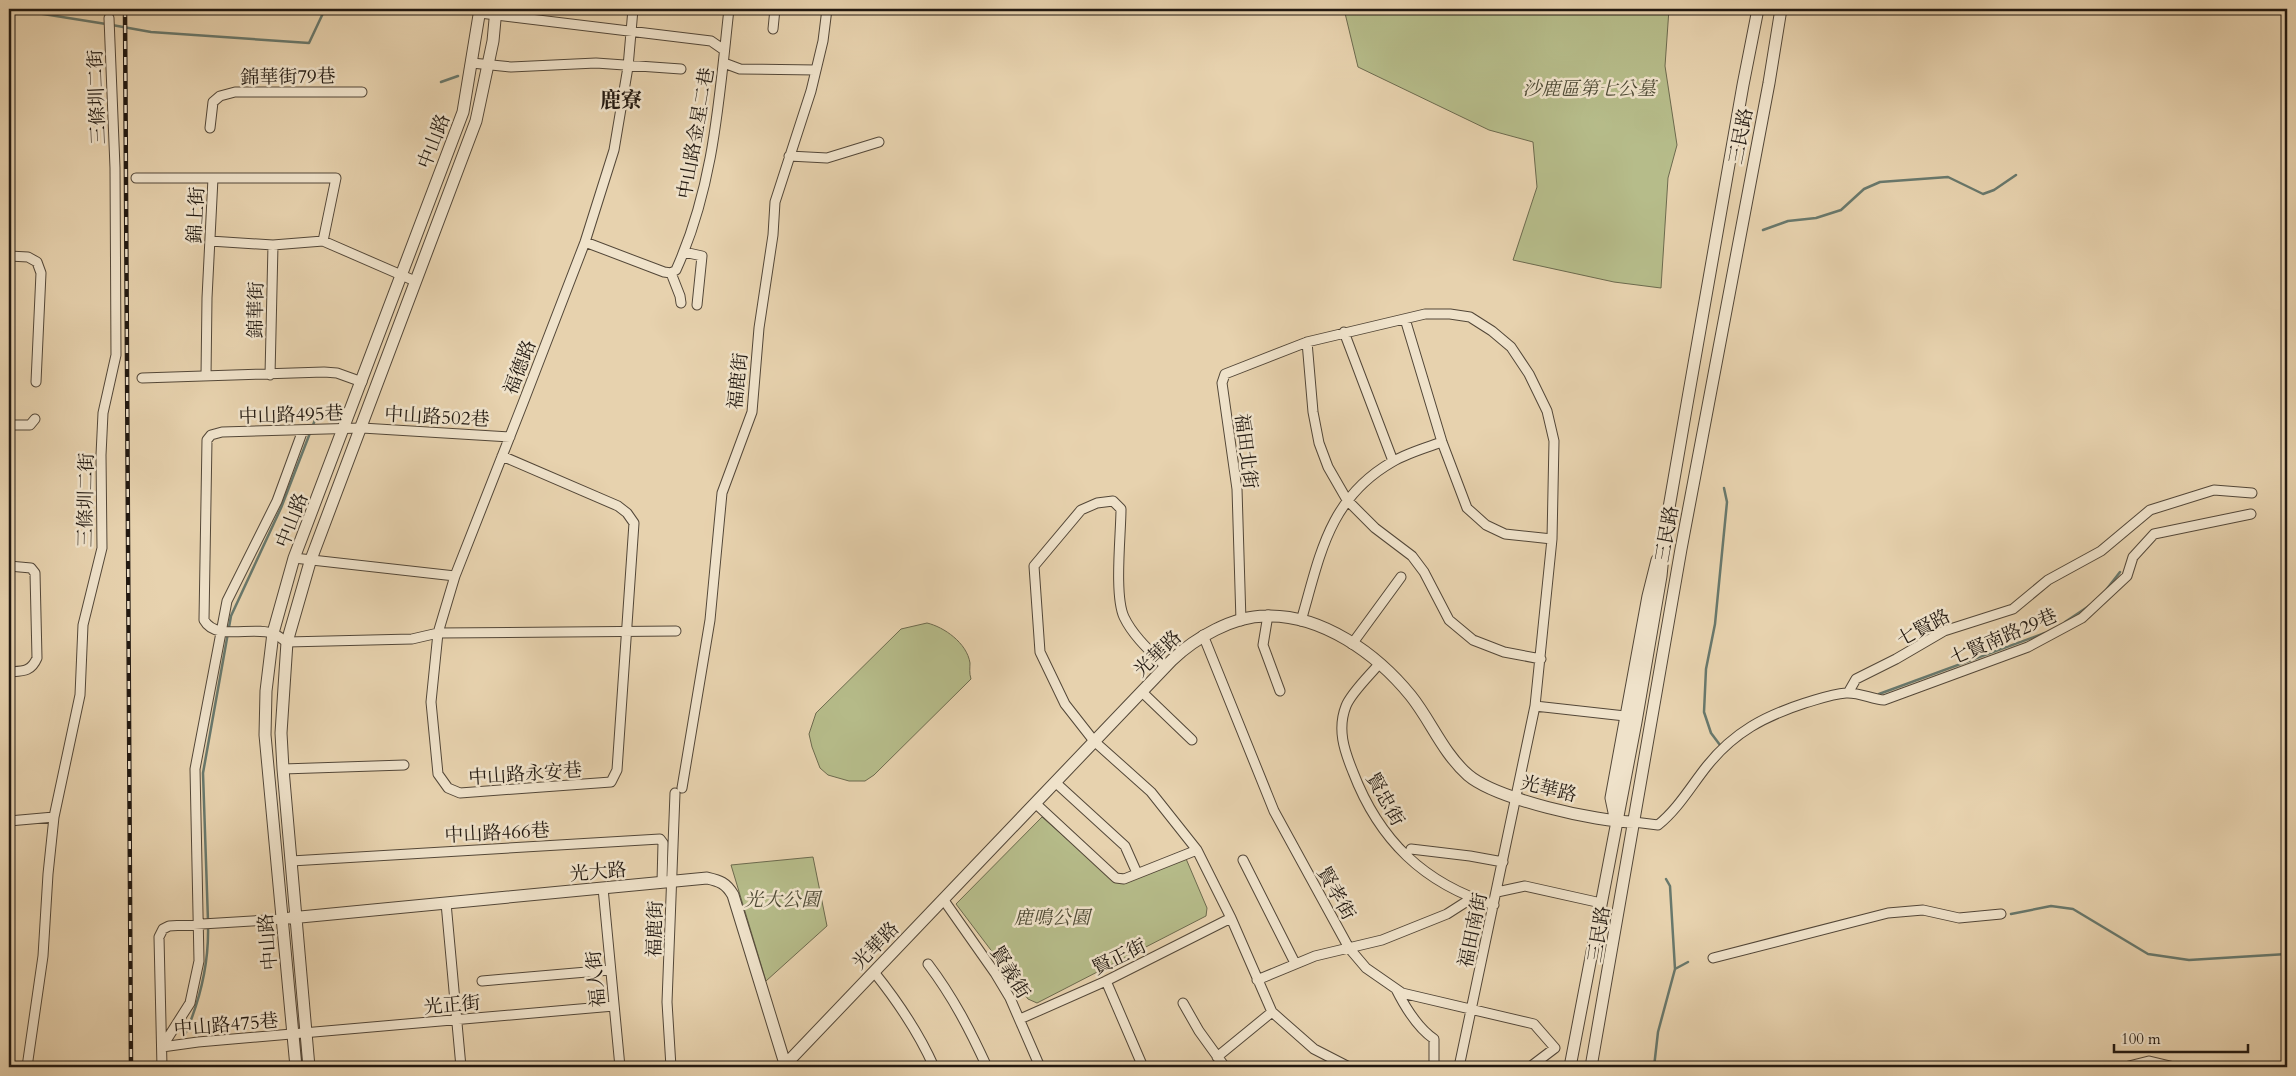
<svg xmlns="http://www.w3.org/2000/svg" width="2296" height="1076" viewBox="0 0 2296 1076" font-family="Cardo,'Noto Serif TC',serif">
	<rect width="100%" height="100%" fill="#e7d2ae"/>
	<filter id="stains"><feTurbulence type="fractalNoise" baseFrequency=".004" numOctaves="4"/><feColorMatrix values="0 0 0 0 .2 0 0 0 0 .09 0 0 0 0 .02 0 0 0 .5 -.17"/></filter>
	<radialGradient id="worn" r=".72"><stop offset=".6" stop-color="#630" stop-opacity="0"/><stop offset="1" stop-color="#630" stop-opacity=".3"/></radialGradient>
	<!-- green -->
	<path fill="#b6bc8a" stroke="#6c6a4e" d="M1344,9H1669L1665,66L1677,145L1668,178L1661,288L1614,282L1513,260L1537,187L1533,142L1489,130L1358,67Z
		M927,623C944,627 967,643 970,663C970,668 969,673 971,679L874,775L865,781H849L828,775L820,768L812,747L809,734L816,713L901,629Z
		M1042,817L1103,871L1128,875L1184,854L1207,908L1206,916L1037,1003L1028,999L956,904Z
		M813,857L827,926L766,981L731,865Z"/>
	<g fill="none" stroke-linecap="round" stroke-linejoin="round">
		<!-- stream -->
		<path stroke="#68786c" stroke-width="2.5" d="M12,9L106,24
			M112,25L151,32L309,43L325,9
			M441,82L458,76
			M1763,230L1788,221L1816,218L1841,210L1864,189L1880,182L1948,177L1983,194L1994,190L2016,175
			M312,428L316,417
			M2106,590L2120,572
			M2065,622L2089,606
			M1879,694L2045,633
			M1720,745L1711,733L1704,712L1706,669L1715,624L1727,502L1724,488
			M1666,879L1670,886L1675,969
			M2011,914L2051,906L2073,909L2148,954L2189,960L2287,954
			M208,921L203,773L231,616L281,508L310,433
			M184,1037C200,1001 209,965 208,926
			M1654,1067L1658,1032L1675,969L1688,962"/>
		<defs>
			<path id="minor" d="M480,13L711,41L724,50
				M773,29L775,9
				M472,63L511,67L596,63L681,69
				M724,63L740,69L816,70
				M210,128L213,102L220,96L235,92H362
				M789,156L827,158L879,142
				M136,178H336L323,241
				M210,241L273,245L323,241L415,281
				M585,242L664,272L671,273L676,270C714,186 719,99 729,9
				M684,252L702,256L697,305
				M9,256L28,257L37,262L41,273L36,382
				M671,273L680,296L681,303
				M1405,319L1442,442L1467,508L1486,525L1505,534L1552,539
				M1344,332L1393,461
				M1307,342L1313,412L1319,443L1328,467L1347,500L1375,528L1412,556L1424,572L1449,620L1473,640L1504,652L1541,659
				M270,375L273,245
				M206,376L207,298L213,178
				M142,378L324,372L337,373L362,382
				M9,425H30L35,419
				M510,437L362,428L222,432L211,435L207,440L204,620C216,642 254,625 274,634C278,635 283,640 287,642L412,639L438,633L676,631
				M502,456L618,506L627,513L634,523L617,770L611,782L460,793L448,788L438,774L431,702L438,633L455,576L523,403L585,242L614,150L628,67L633,9
				M294,558L455,576
				M9,566L31,568L35,573L37,658C31,672 23,671 9,672
				M1268,615L1263,645L1280,691
				M1241,621L1237,489L1222,383L1225,374L1307,342L1425,314H1450L1470,317L1492,331L1511,347L1529,374L1547,411L1554,441L1552,539L1535,706L1459,1067
				M1301,621C1320,556 1328,499 1392,462C1407,453 1425,448 1442,442
				M1203,635L1274,811L1349,948L1366,968L1402,993L1534,1024L1555,1048
				M1352,644L1401,577
				M1379,664C1370,675 1351,693 1346,706C1337,729 1344,750 1353,772C1379,840 1424,884 1494,905
				M1166,667C1151,652 1133,636 1124,617C1114,595 1121,534 1121,509L1113,501L1097,503L1081,510L1034,566L1040,652L1065,704L1094,741L1151,792L1197,850L1231,918L1272,1012L1314,1049L1349,1067
				M1142,692L1192,740
				M1848,693L1856,679L1896,659L1944,631L2013,609L2048,580L2101,551L2150,510L2214,490L2252,493
				M1535,706L1625,716
				M283,769L404,765
				M1055,782L1125,846L1137,873
				M682,788L710,620L722,493L752,412L759,328L773,235L775,202L811,91L823,41L827,9
				M1035,803L1116,878L1124,879L1197,850
				M9,821L54,817
				M1634,822L1658,825C1678,809 1691,786 1707,766C1734,732 1765,716 1805,703C1819,699 1832,694 1846,693C1858,692 1872,699 1884,700L2028,647L2082,618L2127,576L2133,557L2154,534L2251,514
				M1411,849L1470,856L1503,862
				M1243,860L1295,963
				M291,861L660,839L663,843L662,882
				M603,888L620,1067
				M1497,892L1525,886L1601,903
				M943,899L995,973L1010,998L1040,1067
				M446,903L461,1067
				M1713,958L1888,913L1923,910L1959,918L2001,914
				M928,964C953,997 970,1030 987,1067
				M874,972C898,1002 918,1031 934,1067
				M1257,980L1315,956L1382,940L1447,914L1472,898
				M482,981L610,970
				M1106,981L1143,1067
				M1396,989C1405,1007 1418,1028 1434,1039V1067
				M1183,1003L1199,1031L1225,1067
				M1020,1019L1106,981L1231,918
				M162,1047L190,1003L199,961L195,769L227,601L277,501L303,430
				M162,1047L198,1042L614,1006
				M1217,1057L1272,1012
				M27,1067L43,956L48,874L54,817L80,695L83,625L102,548L101,455L103,413L116,355L115,168L109,18
				M162,1067L159,937L163,929L169,926L283,919
				M671,1067L667,1002L675,793
				M1530,1067L1555,1048"/>
			<path id="tertiary" d="M1615,817L1611,798L1648,596L1657,560
				M290,918L707,878C720,881 726,883 733,895L786,1067
				M785,1065L1172,660C1195,638 1233,616 1266,616C1322,614 1377,654 1411,696C1431,721 1443,753 1468,775C1496,799 1597,822 1634,822
				M296,1067L265,735L266,691L273,633L294,558L463,112L480,9
				M309,1067L283,769L281,733L287,642L310,562L476,121L493,41L496,9
				M1570,1067L1636,722L1661,576L1666,525L1688,398L1743,85L1758,9
				M1591,1067L1681,549L1769,83L1781,9
				M2129,1067L2149,1062L2170,1067"/>
		</defs>
		<!-- minor casing -->
		<use href="#minor" stroke="#534738" stroke-width="11"/>
		<!-- tertiary casing -->
		<use href="#tertiary" stroke="#534738" stroke-width="13"/>
		<!-- minor -->
		<use href="#minor" stroke="#efe2ca" stroke-width="9"/>
		<!-- tertiary -->
		<use href="#tertiary" stroke="#efe2ca" stroke-width="11"/>
		<defs>
			<path id="rail" d="M125,9L131,1067"/>
		</defs>
		<!-- rail casing -->
		<use href="#rail" stroke="#221911" stroke-width="4.5"/>
		<!-- rail -->
		<use href="#rail" stroke="#efe2ca" stroke-width="2.5" stroke-dasharray="8" stroke-linecap="butt"/>
	</g>
	<g text-anchor="middle" stroke-width="5" stroke-linejoin="round" paint-order="stroke">
		<!-- street labels -->
		<g font-size="19" fill="#221911" stroke="#efe2ca">
			<text transform="translate(288 76) rotate(-1)" y="7">錦華街79巷</text>
			<text transform="translate(96 97) rotate(-92)" y="7">三條圳二街</text>
			<text transform="translate(695 133) rotate(-80)" y="7">中山路金星二巷</text>
			<text transform="translate(1740 136) rotate(-79)" y="7">三民路</text>
			<text transform="translate(433 141) rotate(-69)" y="7">中山路</text>
			<text transform="translate(195 215) rotate(-87)" y="7">錦上街</text>
			<text transform="translate(255 310) rotate(-89)" y="7">錦華街</text>
			<text transform="translate(519 367) rotate(-69)" y="7">福德路</text>
			<text transform="translate(737 381) rotate(-84)" y="7">福鹿街</text>
			<text transform="translate(291 414) rotate(-2)" y="7">中山路495巷</text>
			<text transform="translate(437 416) rotate(3)" y="7">中山路502巷</text>
			<text transform="translate(1247 451) rotate(83)" y="7">福田北街</text>
			<text transform="translate(85 500) rotate(-89)" y="7">三條圳二街</text>
			<text transform="translate(291 520) rotate(-69)" y="7">中山路</text>
			<text transform="translate(1666 534) rotate(-80)" y="7">三民路</text>
			<text transform="translate(1923 627) rotate(-28)" y="7">七賢路</text>
			<text transform="translate(2003 636) rotate(-23)" y="7">七賢南路29巷</text>
			<text transform="translate(1157 653) rotate(-44)" y="7">光華路</text>
			<text transform="translate(525 773) rotate(-4)" y="7">中山路永安巷</text>
			<text transform="translate(1549 788) rotate(14)" y="7">光華路</text>
			<text transform="translate(1386 799) rotate(61)" y="7">賢忠街</text>
			<text transform="translate(497 832) rotate(-3)" y="7">中山路466巷</text>
			<text transform="translate(598 871) rotate(-5)" y="7">光大路</text>
			<text transform="translate(1337 893) rotate(61)" y="7">賢孝街</text>
			<text transform="translate(654 929) rotate(-88)" y="7">福鹿街</text>
			<text transform="translate(1472 930) rotate(-78)" y="7">福田南街</text>
			<text transform="translate(1598 934) rotate(-81)" y="7">三民路</text>
			<text transform="translate(267 942) rotate(-95)" y="7">中山路</text>
			<text transform="translate(875 945) rotate(-46)" y="7">光華路</text>
			<text transform="translate(1119 956) rotate(-26)" y="7">賢正街</text>
			<text transform="translate(1011 972) rotate(59)" y="7">賢義街</text>
			<text transform="translate(595 979) rotate(-95)" y="7">福人街</text>
			<text transform="translate(452 1004) rotate(-5)" y="7">光正街</text>
			<text transform="translate(226 1024) rotate(-5)" y="7">中山路475巷</text>
		</g>
		<!-- park labels -->
		<g font-size="19" font-style="italic" fill="#4e4a35" stroke="#efe2ca">
			<text x="1589" y="95">沙鹿區第七公墓</text>
			<text x="782" y="906">光大公園</text>
			<text x="1052" y="924">鹿鳴公園</text>
		</g>
		<!-- quarter labels -->
		<g font-size="21" font-weight="bold" fill="#221911" stroke="#efe2ca">
			<text x="621" y="107">鹿寮</text>
		</g>
	</g>
	<!-- margin -->
	<rect width="2296" height="1076" fill="none" stroke="#e7d2ae" stroke-width="30"/>
	<rect x="10" y="10" width="2276" height="1056" fill="none" stroke="#221911" stroke-width="2.5"/>
	<rect x="15" y="15" width="2266" height="1046" fill="none" stroke="#221911"/>
	<!-- scale -->
	<path d="M2114 1044v8h134v-8" fill="none" stroke="#221911" stroke-width="2.5"/>
	<text x="2121" y="1044" font-size="15" fill="#221911" stroke="#efe2ca" stroke-width="4" paint-order="stroke">100 m</text>
	<rect width="100%" height="100%" filter="url(#stains)"/>
	<rect width="100%" height="100%" fill="url(#worn)"/>
</svg>
